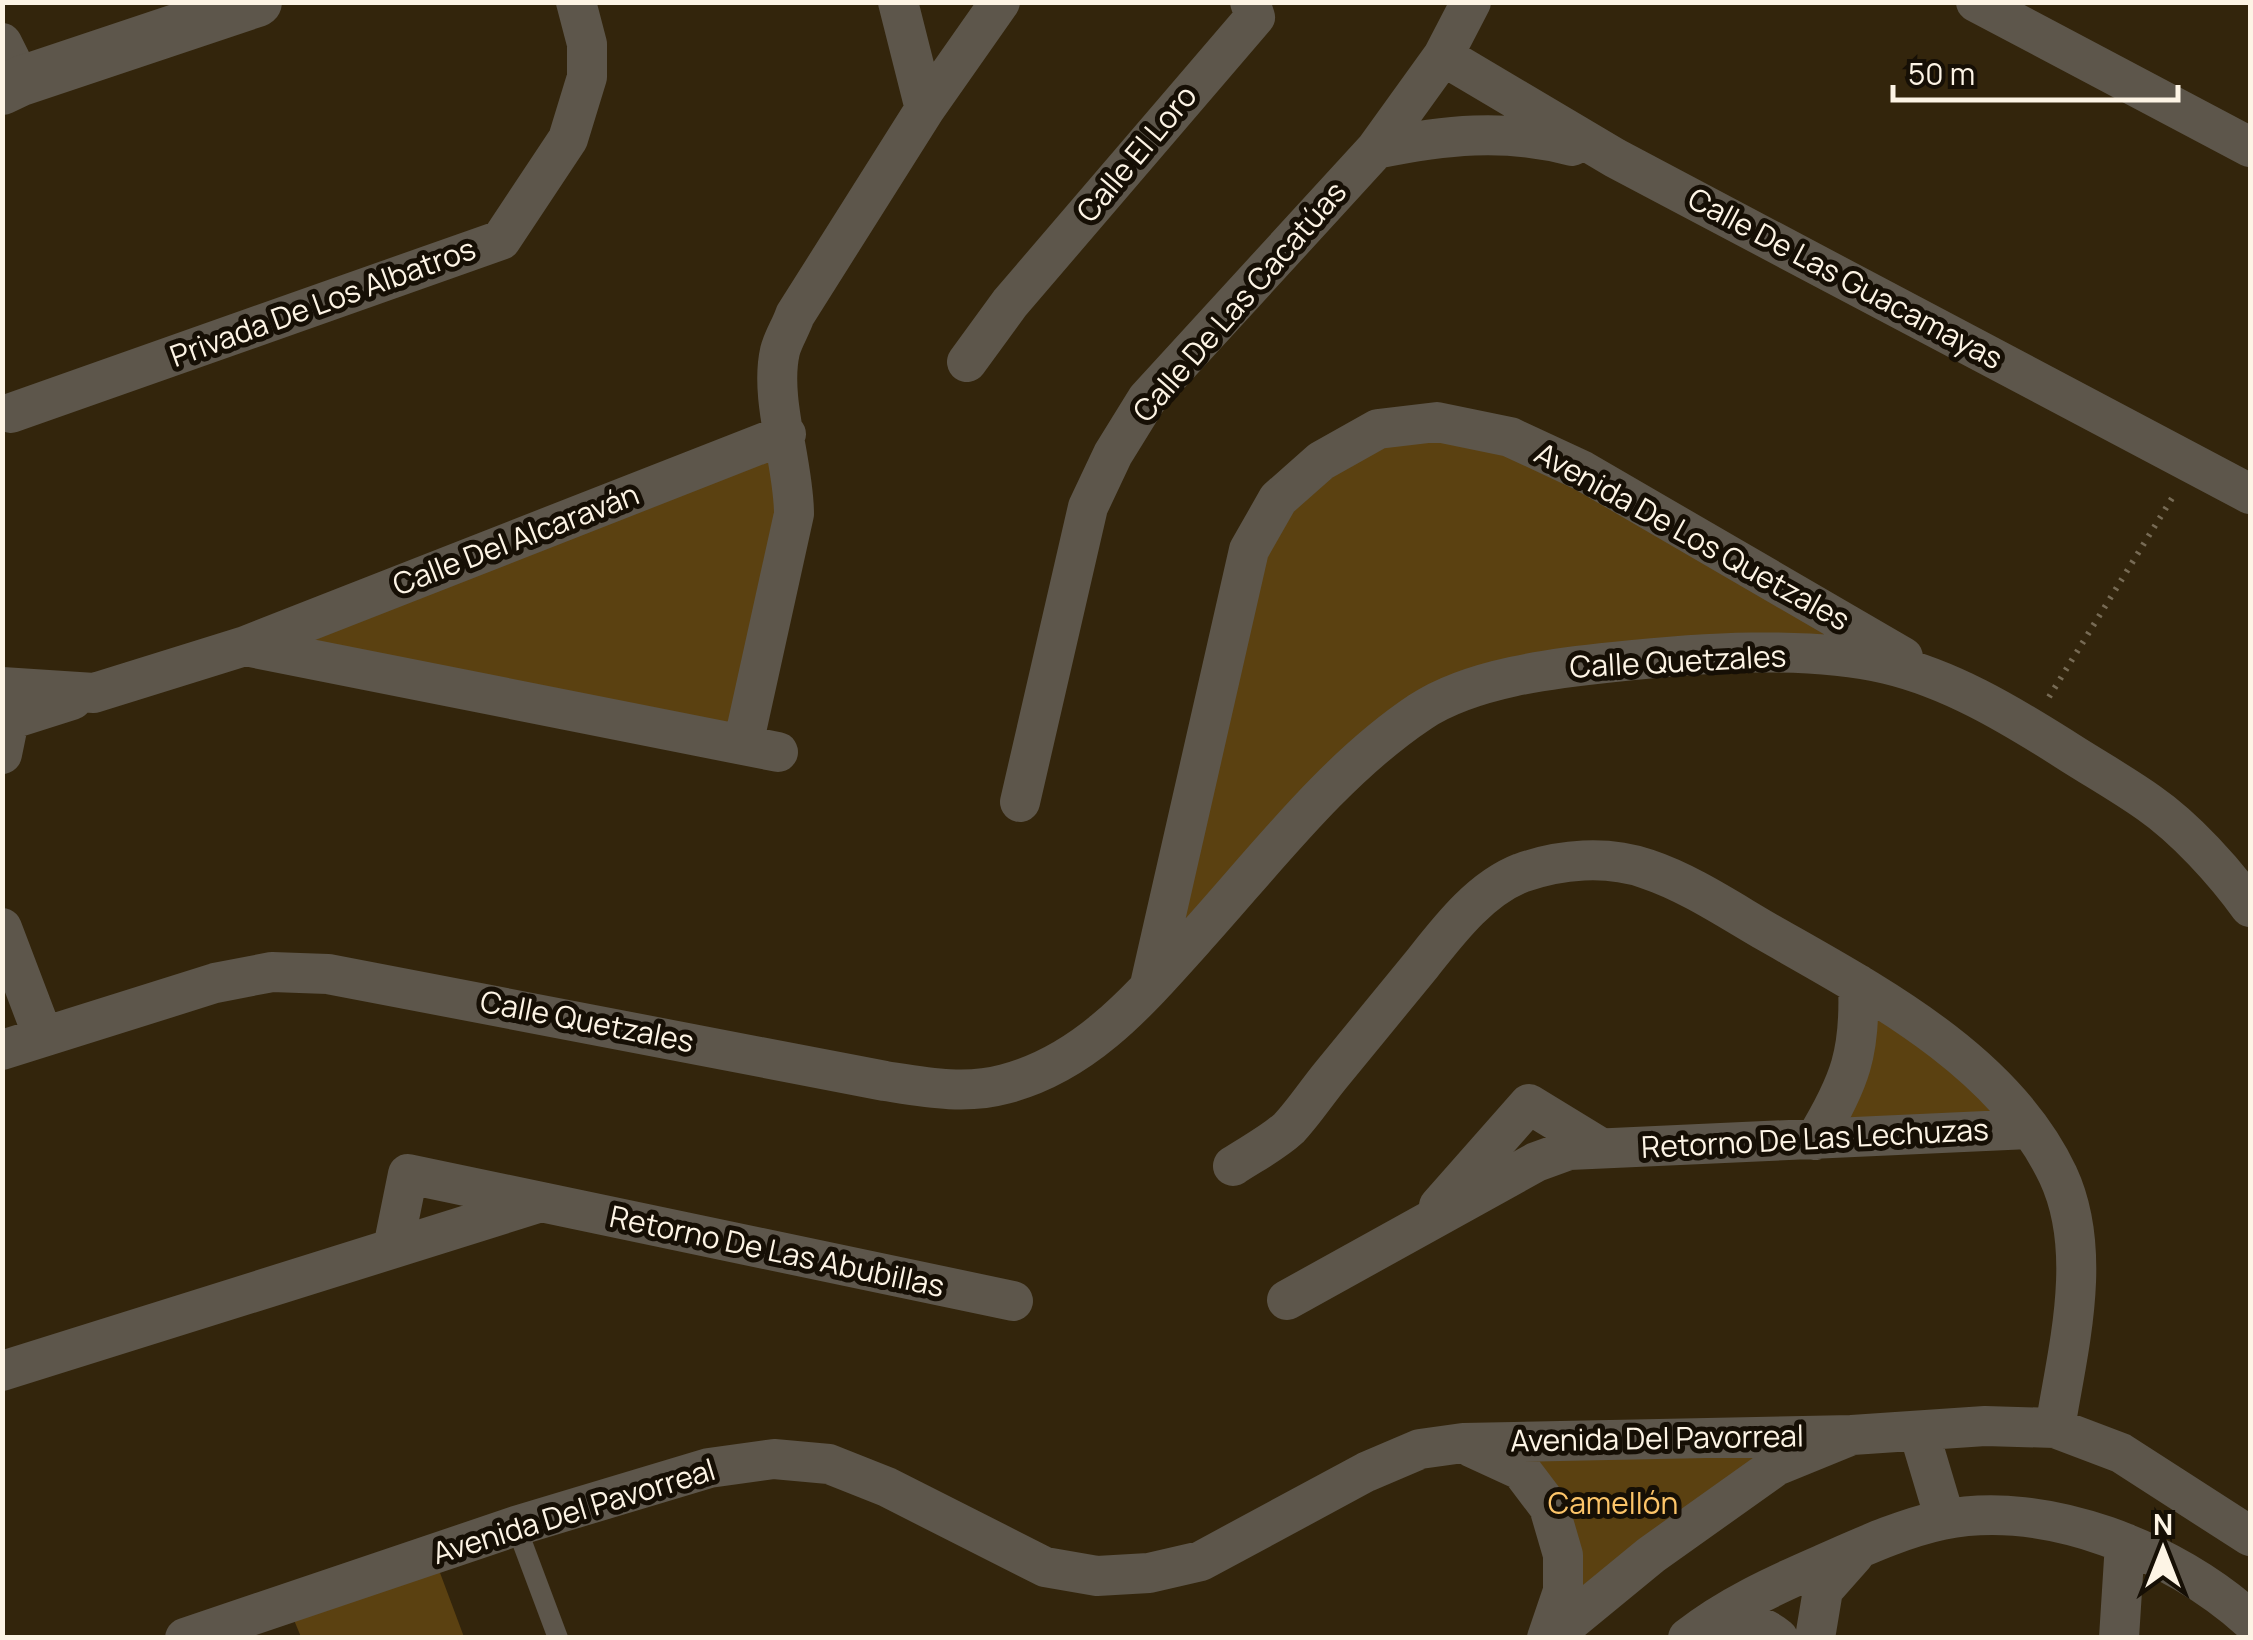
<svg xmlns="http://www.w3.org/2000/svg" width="2253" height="1640" viewBox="0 0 2253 1640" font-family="Manrope,sans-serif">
	<rect width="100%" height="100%" fill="#33250c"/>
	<!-- green -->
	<path fill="#5b4111" d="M1378,429L1510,437L1941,679L1757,654L1423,710L1149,989L1249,550Z
		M786,434L743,745L245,646Z
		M1858,984L2029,1129L1815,1140Z
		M1852,1435L1550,1638L1549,1507L1463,1443Z
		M433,1554L464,1637H301L287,1603Z"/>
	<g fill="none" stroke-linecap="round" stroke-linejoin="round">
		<!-- path -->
		<path stroke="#776b55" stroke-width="6" stroke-dasharray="2.5 8" stroke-linecap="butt" d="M2049,697L2174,495"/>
		<!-- service -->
		<path stroke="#5d564b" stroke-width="20" d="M516,1526L558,1638"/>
		<!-- minor -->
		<path stroke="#5d564b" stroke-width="40" d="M898,2L925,109
			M1976,2L2250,147
			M2,43L21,81
			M1443,56L1615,158L2250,494
			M1376,149C1443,135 1505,128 1572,146
			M967,362L1010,303L1255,17L1250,2
			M11,413L501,240L568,139L587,77V44L576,2
			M245,646L778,752
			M2,687L94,693L245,646L786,434
			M743,745L794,514C794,463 769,399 780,351C783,339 791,327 795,315L925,109L1000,2
			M2,754L9,720L72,700
			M1020,802L1088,507L1113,454L1147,399L1376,149L1443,56L1471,2
			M2,928L43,1036
			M1150,985L1249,550L1278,499L1321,461L1378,429L1437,422L1510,437L1583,471L1903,657
			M2,1050L215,983L272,972L328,974L885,1081C924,1087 965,1095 1005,1084C1086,1063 1139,1000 1193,940C1263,863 1333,770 1420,712C1471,678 1554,668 1614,662C1697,653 1807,645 1887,664C1950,679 2007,713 2061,747C2090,766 2121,783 2149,803C2185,828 2225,872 2250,907
			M1815,1140C1850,1082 1861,1052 1858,984
			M1233,1166C1251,1154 1273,1143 1289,1128C1304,1112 1317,1092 1331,1075C1361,1038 1392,1001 1422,964C1449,930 1480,889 1521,873C1560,859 1607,855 1647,869C1689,883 1729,910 1767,932C1872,992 2004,1060 2058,1175C2094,1252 2068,1348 2055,1428
			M1439,1206L1529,1104L1601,1148
			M393,1248L408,1174L1013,1301
			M1287,1300L1536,1162L1569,1150L2029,1129
			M2,1371L538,1203
			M1919,1432L1945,1519
			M1471,1447L1521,1470L1549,1507L1563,1555V1591L1547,1638
			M1715,1619C1739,1621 1759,1622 1778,1638
			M185,1638L516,1526L709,1468L774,1459L829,1464L887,1487L1045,1567L1097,1576L1149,1573L1201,1561L1366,1472L1420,1449L1463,1443L1852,1435
			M1550,1638L1651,1555L1776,1466L1852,1435L1985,1426L2055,1428L2121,1453L2250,1536
			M1688,1638C1727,1607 1775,1585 1821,1565C1860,1548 1900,1529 1942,1520C2046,1499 2174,1551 2250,1620
			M1815,1638L1823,1590L1854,1555
			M2119,1638L2125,1543"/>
		<!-- tertiary -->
		<path stroke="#5d564b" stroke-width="50" d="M2,90L21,81L257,2"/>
	</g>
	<g text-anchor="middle" stroke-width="10" stroke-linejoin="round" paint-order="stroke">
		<!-- street labels -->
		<g font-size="30" fill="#fdf4e5" stroke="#160f05">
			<text transform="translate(1137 154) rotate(-50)" y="10">Calle El Loro</text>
			<text transform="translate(1845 279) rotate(28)" y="10">Calle De Las Guacamayas</text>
			<text transform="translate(1240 302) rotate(-49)" y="10">Calle De Las Cacatúas</text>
			<text transform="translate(323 303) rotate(-20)" y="10">Privada De Los Albatros</text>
			<text transform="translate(1692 537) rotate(29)" y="10">Avenida De Los Quetzales</text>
			<text transform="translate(516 540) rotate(-21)" y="10">Calle Del Alcaraván</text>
			<text transform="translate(1678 662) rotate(-3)" y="10">Calle Quetzales</text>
			<text transform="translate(587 1022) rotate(11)" y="10">Calle Quetzales</text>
			<text transform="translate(1815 1139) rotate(-3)" y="10">Retorno De Las Lechuzas</text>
			<text transform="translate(777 1252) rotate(12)" y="10">Retorno De Las Abubillas</text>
			<text transform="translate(1657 1439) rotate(-1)" y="10">Avenida Del Pavorreal</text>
			<text transform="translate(574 1512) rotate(-17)" y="10">Avenida Del Pavorreal</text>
		</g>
		<!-- park labels -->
		<g font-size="30" fill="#fdc569" stroke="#160f05">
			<text x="1613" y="1514">Camellón</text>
		</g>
	</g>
	<!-- border -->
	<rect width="2253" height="1640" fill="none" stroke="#fdf4e5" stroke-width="10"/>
	<!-- north arrow -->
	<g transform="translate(2163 1550)" stroke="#160f05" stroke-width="8" paint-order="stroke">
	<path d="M0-8L18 38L0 25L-18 38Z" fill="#fdf4e5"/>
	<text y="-15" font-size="28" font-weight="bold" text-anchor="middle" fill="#fdf4e5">N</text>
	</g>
	<!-- scale -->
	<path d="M1893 85v15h285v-15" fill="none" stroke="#fdf4e5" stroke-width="5"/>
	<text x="1908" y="85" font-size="30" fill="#fdf4e5" stroke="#160f05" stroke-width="8" paint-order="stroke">50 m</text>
</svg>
